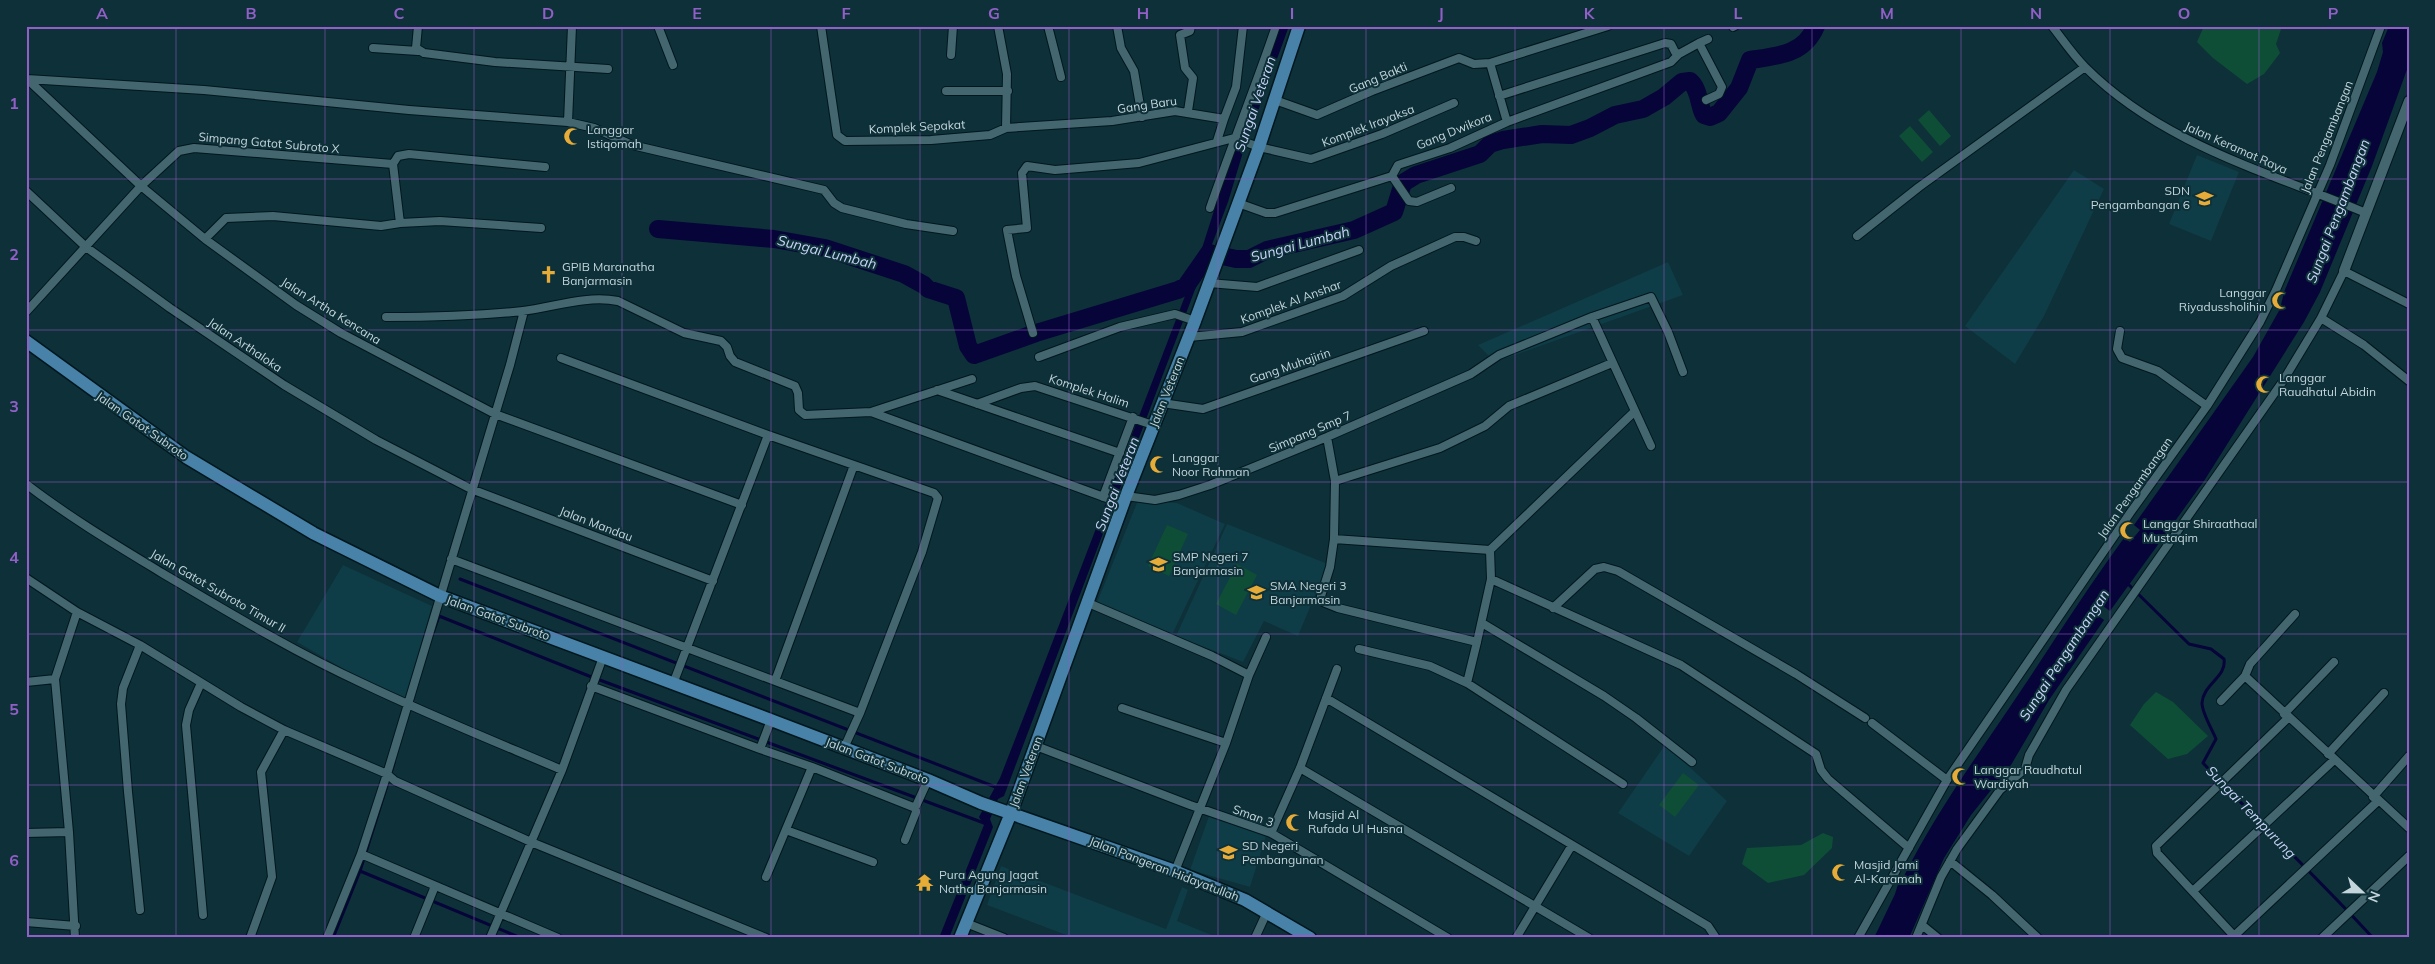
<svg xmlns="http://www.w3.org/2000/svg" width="2435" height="964" viewBox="0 0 2435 964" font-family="Mulish,sans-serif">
	<rect width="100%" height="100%" fill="#0e3039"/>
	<!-- built -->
	<path fill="#0e3c47" d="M2197,155L2239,172L2211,241L2169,224Z
		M2074,170L2104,189L2044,316L2015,364L1965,326Z
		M1668,262L1683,295L1495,362L1478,345Z
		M1138,500L1177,503L1225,524L1170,639L1096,605Z
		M1227,524L1328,564L1298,636L1264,621L1243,662L1176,636Z
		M343,565L432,606L404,704L297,642Z
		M1665,745L1727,801L1689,856L1618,813Z
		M1209,816L1266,836L1250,887L1190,870Z
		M1001,866L1166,929L1182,887L1188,890L1177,921L1219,938H1074L987,905Z"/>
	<!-- green -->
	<path fill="#0f4e36" d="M2204,26H2282L2276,44L2280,53L2264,74L2247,84L2213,58L2197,42Z
		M1929,110L1951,136L1940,146L1918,120Z
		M1910,126L1933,152L1922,162L1899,136Z
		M1167,525L1188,534L1169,576L1148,566Z
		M1237,564L1257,575L1236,615L1216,604Z
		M2156,692L2173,702L2208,736L2187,754L2168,759L2130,725L2144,704Z
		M1683,773L1699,785L1675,817L1659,805Z
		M1823,833L1833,837L1832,848L1804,875L1768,883L1742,864L1747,848L1801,845Z"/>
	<!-- water -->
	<path fill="#070439" d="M1277,26H1289L1243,152L1228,202L1004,796L998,799L990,819L993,827L949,938H939L984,825L979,817L1000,778L1028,706L1195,270L1228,167Z
		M2389,26H2409V64L2372,166L2320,292L2304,322L2204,481L2110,611L2099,603L2093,612L2104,620L2049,700L2011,765L1971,815L1944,858L1909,938H1874L1895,894L1900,878H1903C1937,810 1980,752 2022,689C2056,638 2088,587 2124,538L2130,542L2140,530L2134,525L2253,357L2280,309L2284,292L2377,72L2383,52L2382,43Z"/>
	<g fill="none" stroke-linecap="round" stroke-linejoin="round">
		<!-- stream -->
		<path stroke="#070439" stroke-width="3" d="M460,579L998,788
			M2127,583L2189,644L2211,649L2224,659C2227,677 2203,684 2202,703C2202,713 2212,729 2216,739L2203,763C2258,822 2318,878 2373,938
			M433,633L439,616L589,676L984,823
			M360,871L521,938
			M333,938L360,871L394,763"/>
		<!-- river -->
		<path stroke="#070439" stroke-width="18" d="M658,229L774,239L825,248L904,274L924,285L928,289L956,298L968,346L974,355L1036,333L1178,290L1186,286L1209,253L1236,259H1249L1267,250L1354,230L1394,212L1403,183L1416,175L1480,154L1490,144L1503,140L1542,134L1571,135L1590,128L1615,115L1643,109L1664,97L1682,82L1690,81C1700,90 1698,104 1704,115L1710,117L1719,113L1739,88L1750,60C1777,56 1804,55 1816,26"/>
		<defs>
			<path id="minor" d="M418,26L416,48L424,53L495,62L608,69
				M658,26L673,65
				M821,26L837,135L845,141L931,140L990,135L1006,128L1007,74L998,26
				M1048,26L1061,77
				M1117,26L1121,48L1134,71L1142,117
				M2052,26C2063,40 2073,55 2085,67C2163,145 2269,172 2366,213
				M1733,27L1735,26
				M1699,43L1708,39
				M373,48L418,51
				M951,55L953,26
				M26,78L141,186L205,239L296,305L341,333L495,414L742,505
				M27,79L204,90L409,110L568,122L594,128L632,145L824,190L834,203L842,208L906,224L953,231
				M946,91H1008
				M1499,96L1665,43L1671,44L1675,52L1679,54L1699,43L1722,87L1719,94L1706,100
				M1275,100L1317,115L1372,91L1459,58L1474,64L1490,63
				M1188,111L1193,78L1185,68L1180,35L1190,31L1191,26
				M1224,119L1236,87L1243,26
				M568,122L572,26
				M1507,122L1490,63L1608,26
				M1006,128L1112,121L1175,111L1224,119L1217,141
				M1392,176L1409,201L1417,202L1451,188
				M26,191L86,247L170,308L284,385L376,440L471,489L713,581
				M1238,203L1266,213H1275L1392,176L1398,165L1450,148L1507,122L1671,62L1679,54
				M1210,208C1231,147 1255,88 1276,26
				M400,223L440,221L541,228
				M1857,236L1919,187L2085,67
				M205,239L226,218L273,216L381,226L400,223L393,164
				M1209,283L1257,287L1359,250
				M26,312L141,186L179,151L194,148L393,164L398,156L409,154L545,167
				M386,317C431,317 478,316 523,311C554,307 586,295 618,301L684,333L721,341L727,347L730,356L735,362L795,386L798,393L799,410L805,415L871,412L1123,504
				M1592,317L1651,446
				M2321,318L2364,345L2409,381
				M2120,331L2117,349L2122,358L2158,371L2207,406
				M1033,333L1016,276L1007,230L1027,228L1022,173L1027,166L1055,170L1139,163L1234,138L1259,147L1311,159L1382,134L1454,103
				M1189,337L1242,332L1343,296L1391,266L1455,237H1464L1476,241
				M1039,357L1120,327L1175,314L1195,321
				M561,358L768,435L934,493L938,498L922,552L860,713L844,748
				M937,390L1120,453
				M1162,403L1203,409L1424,331
				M977,404L1021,388L1035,386L1153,425
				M871,412L972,379
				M1327,437L1335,481L1334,539L1490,550L1634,412
				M1335,481L1440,448L1485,426L1509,406L1612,363
				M26,484C69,517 116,545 162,573C228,612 294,652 364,684C429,715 496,742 562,770
				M1126,496L1155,500L1179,495L1210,485L1327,437L1471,374L1499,355L1592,317L1651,297L1668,332L1683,372
				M1103,497L1133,417
				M1334,539L1330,567L1321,596L1323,602L1338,608L1477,642L1491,579L1490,550
				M451,559L860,713
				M26,578L77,612L140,645L241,707L284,730L387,774L395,781L531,842L766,938
				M1491,579L1681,665L1816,754L1821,770L1828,779L1909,848
				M1086,602L1212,656L1249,675
				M1553,608L1595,569L1604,567L1618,571L1796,674L1865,718
				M1482,623L1604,696L1636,718L1692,762
				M140,645L123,688L121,704L128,792L140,910
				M1359,649L1430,666L1467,683L1477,642
				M2245,676L2409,828
				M775,681L854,465
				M26,682L55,679
				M201,683L189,710L186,725L203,915
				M1467,683L1623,784
				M673,684L768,435
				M591,686L760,749L771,720
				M1326,698L1708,926L1716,938
				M2221,701L2245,676L2250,664L2295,614
				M1122,708L1226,743
				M2284,714L2334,662
				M1872,723L1947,780
				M1036,746L1190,805L1271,833L1448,938
				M760,749L812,767L766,877
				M2328,754L2384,693
				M812,767L913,807L916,806L928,780
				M1300,768L1589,938
				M2373,797L2409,756
				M786,830L873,862
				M26,833L69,832
				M1271,833L1300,768L1337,669
				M905,840L916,812L915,806
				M361,854L558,938
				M1950,861L1992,895L2038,938
				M1175,871L1226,743L1249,675L1266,637
				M2193,891L2334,760
				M26,922L76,926
				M966,923L1004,938
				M1922,925L1938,938
				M2234,936L2378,801
				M75,938L69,832L55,679L77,612
				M250,938L272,877L261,772L284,730
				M327,938L361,854L387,774L510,365L524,311
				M414,938L435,886
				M490,938L562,770L603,657
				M1255,938L1267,912
				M1516,938L1572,845
				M1858,938L1947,780L2130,513L2207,406L2260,322L2276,290L2330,165L2381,26
				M1916,938L1941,877L1957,849L2000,790L2025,769L2029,755L2066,690L2283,381L2321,318L2344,271L2409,304
				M2236,938L2157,853L2156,846L2288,718
				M2322,938L2409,856"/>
			<path id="tertiary" d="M2344,271L2409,101"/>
			<path id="primary" d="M26,341L186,457L313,533L440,596L771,720L928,780L981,803L1175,871L1245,900L1310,938
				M960,938L1011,813L1126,496L1195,321L1259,147L1299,26"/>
		</defs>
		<!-- minor casing -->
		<use href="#minor" stroke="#00171d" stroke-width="10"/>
		<!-- tertiary casing -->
		<use href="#tertiary" stroke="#00171d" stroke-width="12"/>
		<!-- primary casing -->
		<use href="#primary" stroke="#00171d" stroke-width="15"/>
		<!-- minor -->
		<use href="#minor" stroke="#44666f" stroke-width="8"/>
		<!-- tertiary -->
		<use href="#tertiary" stroke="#44666f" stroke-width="10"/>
		<!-- primary -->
		<use href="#primary" stroke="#4882a9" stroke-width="12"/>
	</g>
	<!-- grid -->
	<path fill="none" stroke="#915fc7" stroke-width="1" stroke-opacity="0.55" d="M176,26V938M325,26V938M474,26V938M622,26V938M771,26V938M920,26V938M1069,26V938M1218,26V938M1366,26V938M1515,26V938M1664,26V938M1812,26V938M1961,26V938M2110,26V938M2259,26V938M26,179H2409M26,330H2409M26,482H2409M26,634H2409M26,785H2409"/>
	<!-- icons -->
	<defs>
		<symbol id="mosque-bare" viewBox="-9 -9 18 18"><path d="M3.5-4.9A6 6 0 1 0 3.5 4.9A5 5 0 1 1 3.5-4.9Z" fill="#e7ac37" stroke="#0e3039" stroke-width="2.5" paint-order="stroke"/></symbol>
		<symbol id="school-bare" viewBox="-9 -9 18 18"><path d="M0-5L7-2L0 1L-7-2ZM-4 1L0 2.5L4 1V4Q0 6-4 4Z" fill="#e7ac37" stroke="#0e3039" stroke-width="2.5" paint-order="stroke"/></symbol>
		<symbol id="church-bare" viewBox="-9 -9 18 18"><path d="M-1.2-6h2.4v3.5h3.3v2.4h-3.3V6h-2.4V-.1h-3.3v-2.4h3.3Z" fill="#e7ac37" stroke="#0e3039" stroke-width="2.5" paint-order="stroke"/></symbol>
		<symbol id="temple-bare" viewBox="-9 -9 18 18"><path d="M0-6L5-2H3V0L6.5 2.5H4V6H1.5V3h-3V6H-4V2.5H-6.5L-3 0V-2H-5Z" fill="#e7ac37" stroke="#0e3039" stroke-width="2.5" paint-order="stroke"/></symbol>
	</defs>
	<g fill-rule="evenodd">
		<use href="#mosque-bare" x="560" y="124" width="25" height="25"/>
		<use href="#school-bare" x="2192" y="186" width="25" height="25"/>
		<use href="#church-bare" x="536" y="262" width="25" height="25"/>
		<use href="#mosque-bare" x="2268" y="288" width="25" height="25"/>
		<use href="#mosque-bare" x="2252" y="372" width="25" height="25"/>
		<use href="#mosque-bare" x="1146" y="452" width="25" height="25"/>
		<use href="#mosque-bare" x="2116" y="518" width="25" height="25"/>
		<use href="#school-bare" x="1146" y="552" width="25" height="25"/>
		<use href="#school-bare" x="1244" y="580" width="25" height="25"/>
		<use href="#mosque-bare" x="1948" y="764" width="25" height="25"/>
		<use href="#mosque-bare" x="1282" y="810" width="25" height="25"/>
		<use href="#school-bare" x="1216" y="840" width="25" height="25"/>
		<use href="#mosque-bare" x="1828" y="860" width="25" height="25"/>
		<use href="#temple-bare" x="912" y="870" width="25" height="25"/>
	</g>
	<g text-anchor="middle" stroke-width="4" stroke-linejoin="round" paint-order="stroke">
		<!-- street labels -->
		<g font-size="12" fill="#c4d6db" stroke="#0e3039">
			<text transform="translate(1378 78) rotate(-23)" y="4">Gang Bakti</text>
			<text transform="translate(1147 105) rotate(-8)" y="4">Gang Baru</text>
			<text transform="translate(1368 126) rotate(-21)" y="4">Komplek Irayaksa</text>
			<text transform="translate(917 127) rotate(-3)" y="4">Komplek Sepakat</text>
			<text transform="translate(1454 131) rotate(-22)" y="4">Gang Dwikora</text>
			<text transform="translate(2327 137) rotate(-68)" y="4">Jalan Pengambangan</text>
			<text transform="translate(269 143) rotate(5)" y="4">Simpang Gatot Subroto X</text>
			<text transform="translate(2236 148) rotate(24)" y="4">Jalan Keramat Raya</text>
			<text transform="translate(1291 302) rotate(-20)" y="4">Komplek Al Anshar</text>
			<text transform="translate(331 311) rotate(32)" y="4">Jalan Artha Kencana</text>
			<text transform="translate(245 345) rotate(34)" y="4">Jalan Arthaloka</text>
			<text transform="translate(1290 366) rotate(-19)" y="4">Gang Muhajirin</text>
			<text transform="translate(1089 391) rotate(18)" y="4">Komplek Halim</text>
			<text transform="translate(1167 392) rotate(-68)" y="4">Jalan Veteran</text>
			<text transform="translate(142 426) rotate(35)" y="4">Jalan Gatot Subroto</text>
			<text transform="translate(1310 432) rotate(-23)" y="4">Simpang Smp 7</text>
			<text transform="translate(2135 488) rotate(-55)" y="4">Jalan Pengambangan</text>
			<text transform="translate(596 524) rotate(21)" y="4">Jalan Mandau</text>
			<text transform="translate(218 591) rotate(30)" y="4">Jalan Gatot Subroto Timur II</text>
			<text transform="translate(498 618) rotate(20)" y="4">Jalan Gatot Subroto</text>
			<text transform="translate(877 761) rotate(21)" y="4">Jalan Gatot Subroto</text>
			<text transform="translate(1026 772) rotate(-70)" y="4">Jalan Veteran</text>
			<text transform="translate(1253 816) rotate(20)" y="4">Sman 3</text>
			<text transform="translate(1164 869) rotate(21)" y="4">Jalan Pangeran Hidayatullah</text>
		</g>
		<!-- poi labels -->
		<g font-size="12" fill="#c4d6db" stroke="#0e3039" text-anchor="start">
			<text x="587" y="134">Langgar<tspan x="587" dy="14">Istiqomah</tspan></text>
			<text x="2190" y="195" text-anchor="end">SDN<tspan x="2190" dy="14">Pengambangan 6</tspan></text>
			<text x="562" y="271">GPIB Maranatha<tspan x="562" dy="14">Banjarmasin</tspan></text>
			<text x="2266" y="297" text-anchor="end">Langgar<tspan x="2266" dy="14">Riyadussholihin</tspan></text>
			<text x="2279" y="382">Langgar<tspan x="2279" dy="14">Raudhatul Abidin</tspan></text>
			<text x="1172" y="462">Langgar<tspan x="1172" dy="14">Noor Rahman</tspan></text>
			<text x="2143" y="528">Langgar Shiraathaal<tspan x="2143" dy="14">Mustaqim</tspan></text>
			<text x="1173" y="561">SMP Negeri 7<tspan x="1173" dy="14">Banjarmasin</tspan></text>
			<text x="1270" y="590">SMA Negeri 3<tspan x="1270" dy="14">Banjarmasin</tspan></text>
			<text x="1974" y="774">Langgar Raudhatul<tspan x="1974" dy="14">Wardiyah</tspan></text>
			<text x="1308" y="819">Masjid Al<tspan x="1308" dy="14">Rufada Ul Husna</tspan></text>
			<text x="1242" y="850">SD Negeri<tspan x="1242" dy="14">Pembangunan</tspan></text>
			<text x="1854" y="869">Masjid Jami<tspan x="1854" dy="14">Al-Karamah</tspan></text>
			<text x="939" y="879">Pura Agung Jagat<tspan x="939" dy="14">Natha Banjarmasin</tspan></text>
		</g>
		<!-- water labels -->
		<g font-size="14" font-style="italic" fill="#c9d4f8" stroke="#0e3039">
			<text transform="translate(1255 104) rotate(-71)" y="5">Sungai Veteran</text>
			<text transform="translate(2338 211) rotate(-69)" y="5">Sungai Pengambangan</text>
			<text transform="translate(1300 244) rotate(-15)" y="5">Sungai Lumbah</text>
			<text transform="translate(827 252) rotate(14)" y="5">Sungai Lumbah</text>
			<text transform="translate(1117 484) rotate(-69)" y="5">Sungai Veteran</text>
			<text transform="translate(2064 655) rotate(-57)" y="5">Sungai Pengambangan</text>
			<text transform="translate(2251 812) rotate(46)" y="5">Sungai Tempurung</text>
		</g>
	</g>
	<!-- border -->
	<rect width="2435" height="964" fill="none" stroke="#0e3039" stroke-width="55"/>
	<!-- north arrow -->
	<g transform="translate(2362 892) rotate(112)" stroke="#0e3039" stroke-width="4" paint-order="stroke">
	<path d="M0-4L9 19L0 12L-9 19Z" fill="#c4d6db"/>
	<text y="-8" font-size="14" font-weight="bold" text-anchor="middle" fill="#c4d6db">N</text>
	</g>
	<rect x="28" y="28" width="2380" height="908" fill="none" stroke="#915fc7" stroke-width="2"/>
	<g font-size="16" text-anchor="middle" font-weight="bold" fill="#915fc7">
		<text x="102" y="19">A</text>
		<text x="251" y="19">B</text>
		<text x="399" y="19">C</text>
		<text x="548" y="19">D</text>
		<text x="697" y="19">E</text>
		<text x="846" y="19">F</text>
		<text x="994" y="19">G</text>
		<text x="1143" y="19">H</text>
		<text x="1292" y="19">I</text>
		<text x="1441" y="19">J</text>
		<text x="1589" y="19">K</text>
		<text x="1738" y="19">L</text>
		<text x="1887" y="19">M</text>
		<text x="2036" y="19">N</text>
		<text x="2184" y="19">O</text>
		<text x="2333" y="19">P</text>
		<text x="14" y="109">1</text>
		<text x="14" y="260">2</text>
		<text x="14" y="412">3</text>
		<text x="14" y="563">4</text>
		<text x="14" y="715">5</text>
		<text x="14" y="866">6</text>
	</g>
</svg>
